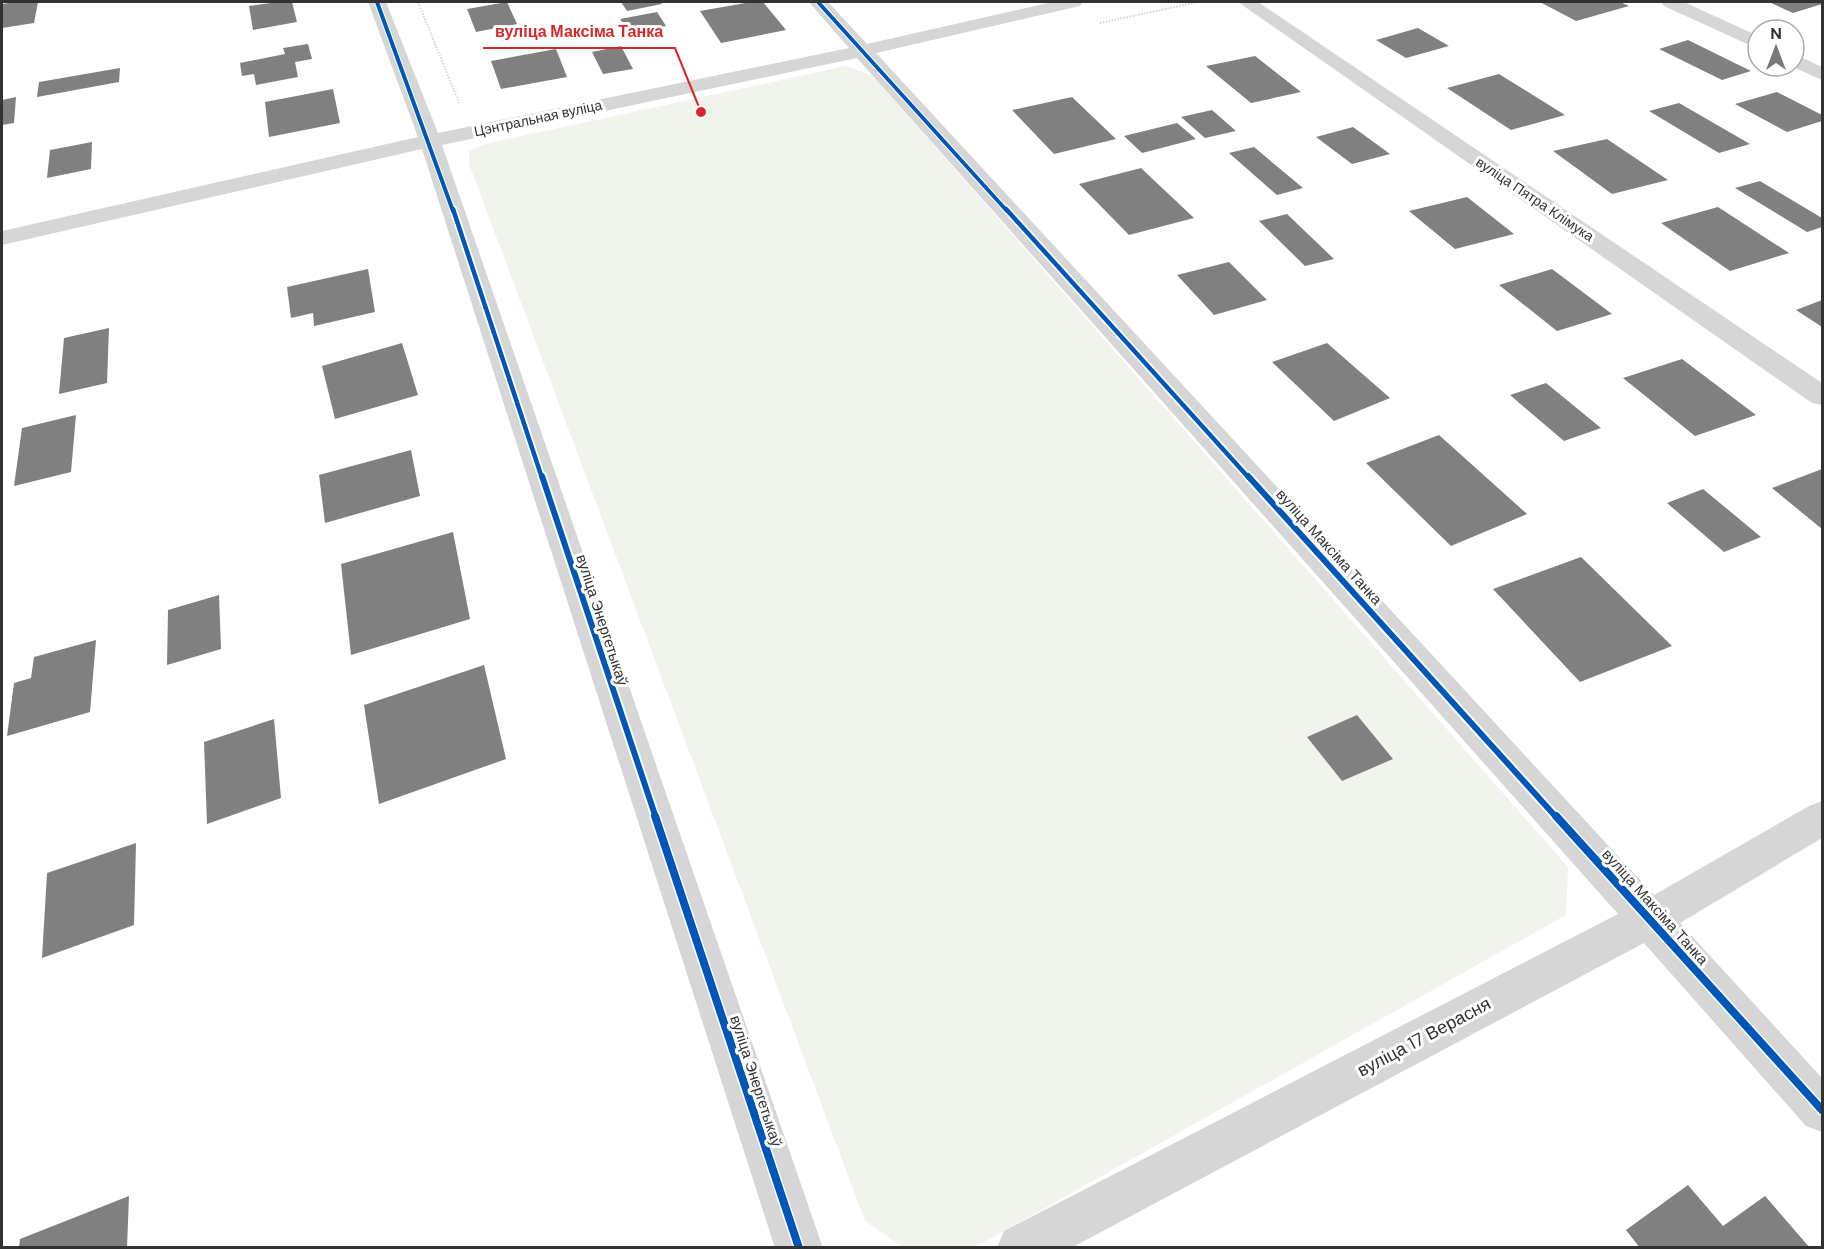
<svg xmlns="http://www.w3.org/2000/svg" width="1824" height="1249" viewBox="0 0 1824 1249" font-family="'DM Sans',sans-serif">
	<rect width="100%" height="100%" fill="#fff"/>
	<!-- green -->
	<path fill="#f1f3ed" d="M846,66L873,76L1568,867L1566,915L979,1245L965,1248L902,1247L865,1221L469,164V151L485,144Z"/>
	<!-- building -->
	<path fill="#808080" d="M15,2H38L34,23L2,28V4Z
		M278,2H292L297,22L253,30L249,6Z
		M507,2L517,24L476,32L467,9Z
		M621,2H660L662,4L627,11Z
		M751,2H763L786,30L721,43L700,11Z
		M1540,2H1620L1629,6L1576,21Z
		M1769,2H1819L1822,4L1793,13Z
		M657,12L666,26L629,33L620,19Z
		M1418,28L1449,46L1406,58L1376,40Z
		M1688,40L1751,71L1722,80L1659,49Z
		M308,44L312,59L295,62L298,77L256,85L254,74L242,76L240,63L285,54L283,48Z
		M621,46L633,69L603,74L592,52Z
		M556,49L567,77L501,89L491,61Z
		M1255,56L1301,92L1251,103L1206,66Z
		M120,68L119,82L37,97L39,82Z
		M1499,74L1565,115L1511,130L1447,88Z
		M333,89L340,123L269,137L265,102Z
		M1777,92L1822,115V121L1787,132L1735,104Z
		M16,97L14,123L2,125V100Z
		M1072,97L1116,139L1054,154L1012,110Z
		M1679,103L1750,144L1719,153L1649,111Z
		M1212,110L1236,131L1205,138L1181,117Z
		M1177,123L1196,139L1142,153L1124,136Z
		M1353,127L1390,154L1352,164L1316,137Z
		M1607,139L1668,180L1612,194L1553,151Z
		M92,142L91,169L47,178L50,150Z
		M1254,147L1303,188L1277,195L1229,153Z
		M1141,168L1194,218L1129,235L1079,184Z
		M1760,181L1822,218V227L1807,232L1735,188Z
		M1467,197L1514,234L1455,249L1409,211Z
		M1718,207L1789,253L1730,271L1661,223Z
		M1287,214L1334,259L1305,266L1259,221Z
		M1229,262L1267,300L1214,315L1177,275Z
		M368,269L375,312L314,326L313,313L291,318L287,287Z
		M1552,269L1612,314L1557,331L1499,285Z
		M1822,300V327L1796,310Z
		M109,328L107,383L59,394L64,338Z
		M402,343L418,395L335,419L322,366Z
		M1327,343L1390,398L1334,421L1272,362Z
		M1682,359L1756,415L1695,436L1623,378Z
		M1546,383L1601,428L1564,441L1510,395Z
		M76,415L71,472L14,486L22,428Z
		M1439,435L1527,514L1451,546L1366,463Z
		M411,450L420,496L325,523L319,475Z
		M1822,469V529L1772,488Z
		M1703,489L1761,537L1724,552L1667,503Z
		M453,532L470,619L351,655L341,564Z
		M1581,557L1672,646L1580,682L1493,589Z
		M219,595L221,649L167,665L168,610Z
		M96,640L90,712L7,736L14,683L31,678L34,657Z
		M484,665L506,759L379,804L364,705Z
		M1357,715L1393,759L1342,781L1307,737Z
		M274,719L281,798L207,824L204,742Z
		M136,843L134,925L42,958L47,873Z
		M1688,1185L1723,1226L1765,1196L1810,1248H1640L1626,1230Z
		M129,1196L127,1248H19L20,1239Z"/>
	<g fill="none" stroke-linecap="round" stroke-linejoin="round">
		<!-- path -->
		<path stroke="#d4d4d4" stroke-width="2" stroke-dasharray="1.5 1.5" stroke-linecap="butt" d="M418,2L459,103
			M1100,23L1198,2"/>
		<!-- minor -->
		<path fill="#d6d6d6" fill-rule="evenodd" d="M368,2H386L438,133L849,48L809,2H828L867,44L1052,2H1083L1080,6L876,53L1654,895L1809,806L1822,801V838L1680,923L1822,1078V1132L1806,1126L1644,943L1071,1248H997L1004,1231L1618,914L857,58L442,145L823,1248H775L422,149L2,245V231L418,137Z
			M1238,2H1258L1822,383V405L1812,403Z
			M1661,2H1684L1758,36V49L1664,6Z
			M1794,54L1822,67V80L1791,66H1794Z"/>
		<defs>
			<path id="cycleway-far3" d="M377,2L453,211
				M818,2L1007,211"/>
			<path id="cycleway-far2" d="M453,209L542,478
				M1006,209L1249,478"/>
			<path id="cycleway-far1" d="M542,476L656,818
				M1248,476L1557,818"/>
			<path id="cycleway" d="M655,816L799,1248
				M1556,816L1822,1110"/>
		</defs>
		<!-- cycleway-far3 casing -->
		<use href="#cycleway-far3" stroke="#fff" stroke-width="6"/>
		<!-- cycleway-far2 casing -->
		<use href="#cycleway-far2" stroke="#fff" stroke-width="8"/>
		<!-- cycleway-far1 casing -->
		<use href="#cycleway-far1" stroke="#fff" stroke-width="10"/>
		<!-- cycleway casing -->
		<use href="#cycleway" stroke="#fff" stroke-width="11"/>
		<!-- cycleway-far3 -->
		<use href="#cycleway-far3" stroke="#0057b8" stroke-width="4"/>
		<!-- cycleway-far2 -->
		<use href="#cycleway-far2" stroke="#0057b8" stroke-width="4.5"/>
		<!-- cycleway-far1 -->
		<use href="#cycleway-far1" stroke="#0057b8" stroke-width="6"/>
		<!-- cycleway -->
		<use href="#cycleway" stroke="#0057b8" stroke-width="8"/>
	</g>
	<g text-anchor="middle" stroke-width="6" stroke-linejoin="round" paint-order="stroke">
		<!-- far-street labels -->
		<g font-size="14" fill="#323232" stroke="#fff">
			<text transform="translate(538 118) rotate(-12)" y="5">Цэнтральная вуліца</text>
			<text transform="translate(1535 199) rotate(34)" y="5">вуліца Пятра Клімука</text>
		</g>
		<!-- street labels -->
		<g font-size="15" fill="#323232" stroke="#fff">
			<text transform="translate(1329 547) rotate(48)" y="5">вуліца Максіма Танка</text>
			<text transform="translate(602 620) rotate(72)" y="5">вуліца Энергетыкаў</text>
			<text transform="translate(1655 907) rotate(48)" y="5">вуліца Максіма Танка</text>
			<text transform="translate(756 1081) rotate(72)" y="5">вуліца Энергетыкаў</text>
		</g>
		<!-- near-street labels -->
		<g font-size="18" fill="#323232" stroke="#fff">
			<text transform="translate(1424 1037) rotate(-28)" y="6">вуліца 17 Верасня</text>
		</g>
	</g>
	<!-- callouts -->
	<path fill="none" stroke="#d62828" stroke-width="2" d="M701 112L675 48H483"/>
	<circle fill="#d62828" stroke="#fff" stroke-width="2" cx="701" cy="112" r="6"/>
	<g font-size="16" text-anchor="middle" font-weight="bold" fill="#d62828" stroke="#fff" stroke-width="6" stroke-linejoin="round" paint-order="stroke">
		<text x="579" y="37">вуліца Максіма Танка</text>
	</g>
	<!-- border -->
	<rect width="1824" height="1249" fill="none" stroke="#323232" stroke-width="6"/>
	<!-- north arrow -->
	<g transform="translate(1776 48)"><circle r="28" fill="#ffffff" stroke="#adadad" stroke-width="1.5"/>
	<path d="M0-4.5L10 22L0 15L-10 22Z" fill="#7a7a7a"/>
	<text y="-9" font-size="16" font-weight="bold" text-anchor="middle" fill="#323232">N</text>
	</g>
</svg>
